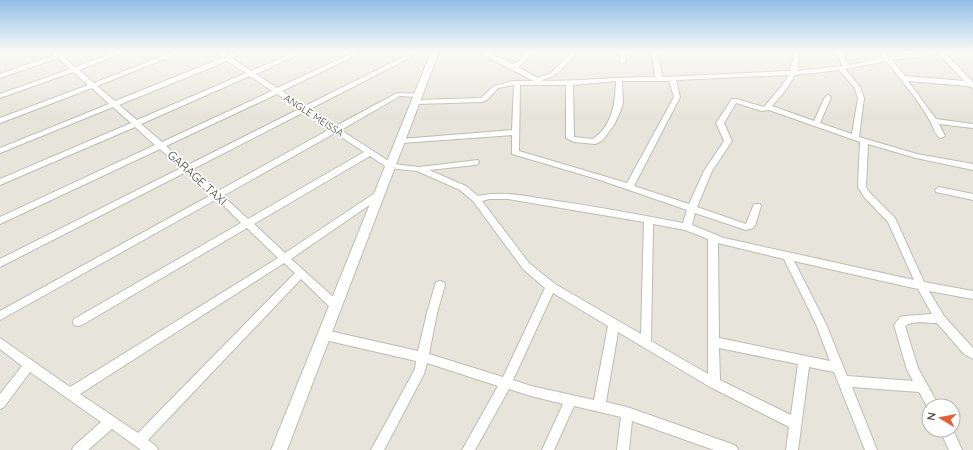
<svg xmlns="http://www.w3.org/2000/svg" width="973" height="450" viewBox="0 0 973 450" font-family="Quicksand,sans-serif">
	<rect width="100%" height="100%" fill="#f4f3ec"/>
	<!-- residential -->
	<path fill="#e7e5db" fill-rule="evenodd" d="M0,52H973V450H0ZM929,406H953V430H929Z"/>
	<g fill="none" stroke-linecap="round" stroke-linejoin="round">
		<defs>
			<path id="minor" d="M0,52H7L0,56Z
				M52,52H71L63,56L75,67L116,52H125L79,70L94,83L173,52H182L97,86L115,101L222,58L215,52H223L228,56L236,52H245L232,58L251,71L295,52H304L256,74L277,88L355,52H363L282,91L305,106L413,52H421L310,109L336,126L397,93L421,94L422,95L419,97L400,96L341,130L393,164L419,167L478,160L479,162L478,164L475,165L429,170L466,186L478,196C504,190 530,197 557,201C599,207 641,215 683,223L687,210L597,179L512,154V135L401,143L397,141L401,139L512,130L514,85L498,88L487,100L482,102L416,104L412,102L416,100L481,98L494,86L513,81H534L477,52H486L513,64L518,62L526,52H533L522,64L518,67L538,78L551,73L572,52H579L555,75L541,81C580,81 617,77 655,77L652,52H658L662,77L790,71L793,61L792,52H798L799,61L797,71L843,66L836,52H842L849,65L883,58L879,52H885L889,57L925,52H944L973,82V88L968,86L908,81L936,119L973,124V128L939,124L945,136L941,138C935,136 933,126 930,121C918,99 901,80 886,61L845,69L860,87L864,98L859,137L917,154L973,164V170L916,158L868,144L866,187L870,193L895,218L924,282L973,291V299L929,291L944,316L973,348V359L964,354L937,323C928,323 912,320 905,326L918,368L939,406H929V410L919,392L852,387L877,450H865L834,372L809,367L798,450H786L789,427L710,387L618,332L606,402L627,407L732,444L736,446L738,450H714L632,421L629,450H617L621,417L574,406L554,450H542L563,404L531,396L509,389L475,450H462L498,386L427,363L424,374L384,450H371L415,369L416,361L325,340L321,338L320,335L321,332L325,330L418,351L427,313L435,285L436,282L440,281L444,282L445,285L437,313L429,354L503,377L545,288L523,269L473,201L460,190L417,171L388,168L370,156L254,224L285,253L378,191H384L385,193L384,195L291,259L340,303L341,306L340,309L336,310L332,309L301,279L148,440L156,446L158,450H141L112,429L88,450H72L74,446L101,422L30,372L4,407L0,409V394L22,366L0,349V338L70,387L278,258L247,228L82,325L78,326L74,325L73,322L74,319L241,223L217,199L0,320V311L211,195L186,172L0,267V259L181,168L160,149L0,224V217L155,145L135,127L0,185V179L131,123L113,107L0,153V148L109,104L92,88L0,123V118L88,85L73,72L0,98V94L70,69L58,58L0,78V74L54,55ZM939,54L964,81L905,76L892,60ZM227,61L246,73L137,120L119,105ZM839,70L854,87L858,98L852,134L820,123L831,97L830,96L828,95L825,97L814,121L772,106L785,91L795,75ZM789,75L780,88L764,107L736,99H732L716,123L724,141L704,171L689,204L634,186L680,97L676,80ZM250,76L272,91L162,142L141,124ZM616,81C615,103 613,125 593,139L574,137L573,85ZM622,81H669L674,97L627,183L519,151L520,85H566V138L574,142L595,144L602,141L614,125L621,110L623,102ZM277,94L299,109L188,165L166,146ZM736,103L762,111L769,110L860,142L858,187L864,197L888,222L914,280L724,238L692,225L695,213L746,230L753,228L755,226L761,206L760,204H754L746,224L697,207L712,171L732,141L724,123ZM304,112L330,129L218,191L193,169ZM335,133L364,152L248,219L223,196ZM489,199H508L644,222L641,334L555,284L529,263L482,201ZM653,224L685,230L708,239V374L651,341ZM718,243L784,259L816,324L830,361L719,338ZM794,261L918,289L932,314L904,316L900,317L894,325L907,370L913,381L847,376L826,324ZM284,263L295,273L138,433L80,394ZM553,293L608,326L594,400L531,386L513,380ZM719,348L798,364L791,415L720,380Z
				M621,52H627L625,63L620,62Z
				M939,187L973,194V200L936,192L935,190Z
				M940,430H953L962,450H949Z"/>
			<path id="tertiary" d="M431,52H439L287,450H271Z"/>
		</defs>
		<!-- minor casing -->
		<use href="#minor" stroke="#bfbbb0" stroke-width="2"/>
		<!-- tertiary casing -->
		<use href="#tertiary" stroke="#bfbbb0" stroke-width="2"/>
		<!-- minor -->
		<use href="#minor" fill="#fff" fill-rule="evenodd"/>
		<!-- tertiary -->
		<use href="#tertiary" fill="#fff" fill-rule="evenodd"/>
	</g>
	<!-- sky -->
	<linearGradient id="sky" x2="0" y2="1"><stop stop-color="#92bee8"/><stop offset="0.45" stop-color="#fafaf6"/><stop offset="1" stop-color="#fafaf6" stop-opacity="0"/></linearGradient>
	<rect width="973" height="115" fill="url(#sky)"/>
	<g text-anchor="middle" stroke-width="3.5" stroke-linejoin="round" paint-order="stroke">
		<!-- far-street labels -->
		<g font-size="10" fill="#48443a" stroke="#fff">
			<text transform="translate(314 115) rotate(33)" y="4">ANGLE MEISSA</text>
		</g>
		<!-- street labels -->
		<g font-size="12" fill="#48443a" stroke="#fff">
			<text transform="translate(197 178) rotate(42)" y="4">GARAGE TAXI</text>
		</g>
	</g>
	<!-- north arrow -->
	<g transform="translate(941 418) rotate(280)"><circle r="19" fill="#ffffff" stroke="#b6b4b0"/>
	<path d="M0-3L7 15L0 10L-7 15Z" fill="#e16037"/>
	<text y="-6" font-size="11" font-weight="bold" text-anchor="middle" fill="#48443a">N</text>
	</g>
</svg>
